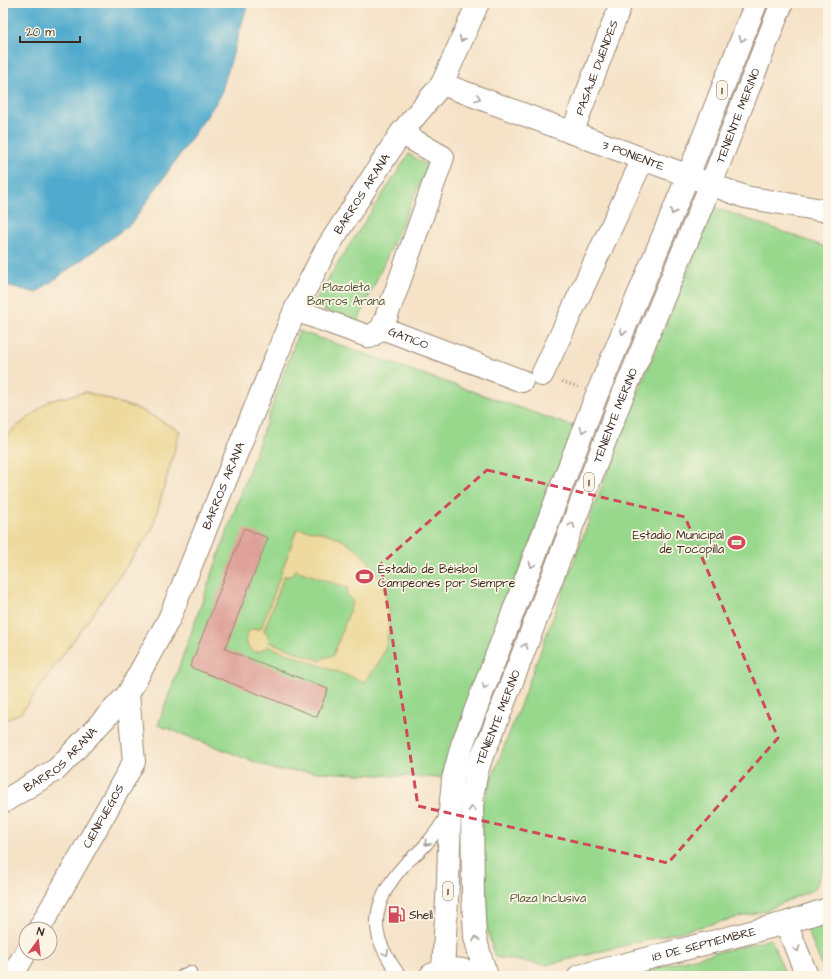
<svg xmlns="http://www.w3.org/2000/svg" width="831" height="979" viewBox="0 0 831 979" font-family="'Architects Daughter',sans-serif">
	<rect width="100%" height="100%" fill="#fcf5e5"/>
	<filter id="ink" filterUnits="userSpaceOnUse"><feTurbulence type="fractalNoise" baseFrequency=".025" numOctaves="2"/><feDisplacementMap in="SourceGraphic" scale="8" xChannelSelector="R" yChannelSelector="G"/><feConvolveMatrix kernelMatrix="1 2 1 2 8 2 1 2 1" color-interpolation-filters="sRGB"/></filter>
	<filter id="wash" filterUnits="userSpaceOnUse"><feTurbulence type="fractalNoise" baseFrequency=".012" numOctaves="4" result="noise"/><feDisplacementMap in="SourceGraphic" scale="16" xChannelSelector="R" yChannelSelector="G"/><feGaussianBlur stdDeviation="0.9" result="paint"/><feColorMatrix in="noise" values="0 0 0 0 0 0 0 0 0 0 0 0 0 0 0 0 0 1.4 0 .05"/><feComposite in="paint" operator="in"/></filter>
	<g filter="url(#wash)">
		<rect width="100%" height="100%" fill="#f5e2c7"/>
		<!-- green -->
		<path fill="#98d88d" stroke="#6a8156" d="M409,154L428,166L357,323L312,305L345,252Z
			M714,207L828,248V855L815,889L764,911L546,965L495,957L485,920L481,806L523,698L624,427Z
			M299,331L575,427L441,778L276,770L158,725Z
			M828,920V976H826L806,926Z
			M771,939L786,976H622Z"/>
		<!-- sand -->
		<path fill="#eeda9e" stroke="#94825e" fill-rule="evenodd" d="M86,392L141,410L180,431L152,530L89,619L21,713L3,721V438L49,401Z
			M297,529C308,530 318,531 328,534C378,550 402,608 382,656C378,665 371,674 365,682L267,646C249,667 234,625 261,629ZM296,570L347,588V595L353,601L333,656L325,657L321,661L269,642L268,635L264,631L284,576H291Z"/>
		<!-- water -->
		<path fill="#4faacd" stroke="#456a76" d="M3,3H248L220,97L132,223L36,293L3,284Z"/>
		<g id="blocks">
			<!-- building -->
			<path fill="#dea098" d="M244,528L268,538L225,649L328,689L317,717L190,667Z"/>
		</g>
	</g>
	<g filter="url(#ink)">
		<use href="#blocks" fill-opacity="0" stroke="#988672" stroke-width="1"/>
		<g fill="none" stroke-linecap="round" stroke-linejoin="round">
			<defs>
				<path id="lane" d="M182,976L190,972
					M400,976C392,965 383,952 379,938C371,910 386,885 405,864C412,857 421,851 427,843C435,834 441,825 447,815"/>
				<g id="street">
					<path id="s1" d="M442,84L745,197L828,211"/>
					<path id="s2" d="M572,133L621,3"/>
					<path id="s3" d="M295,310L370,337L382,328L522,381"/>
					<path d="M382,328L396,291L443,157L401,133"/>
					<path d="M542,375L643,159"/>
					<path d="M786,923L807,976"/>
					<path id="s4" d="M39,929L134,762L128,694"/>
					<path d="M12,976L26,952"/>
				</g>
				<g id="secondary">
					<path id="s5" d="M3,802L57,769L128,694L169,619L295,310L325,251L401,133L442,84L478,3"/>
				</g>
				<g id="primary">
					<path id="s6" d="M579,976L786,923L828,909"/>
				</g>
				<g id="highway">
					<path d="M443,970L448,882L450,811L453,779L462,745L597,394L688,176L756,3"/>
					<path d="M431,975C450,967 461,967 480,976"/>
					<path id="s7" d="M487,976L481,959L475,937L473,897L472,797L477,771L483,753L491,736L620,402L711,184L782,3"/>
				</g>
			</defs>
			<!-- lane casing -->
			<use href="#lane" stroke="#988672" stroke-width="14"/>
			<!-- street casing -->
			<use href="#street" stroke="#988672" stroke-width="24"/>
			<!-- secondary casing -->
			<use href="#secondary" stroke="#988672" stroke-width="24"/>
			<!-- primary casing -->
			<use href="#primary" stroke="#988672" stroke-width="24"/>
			<!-- highway casing -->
			<use href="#highway" stroke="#988672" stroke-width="24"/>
			<!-- path -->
			<path stroke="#988672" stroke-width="2.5" stroke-dasharray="1 3" stroke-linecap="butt" d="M562,382L578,387"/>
			<!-- lane -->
			<use href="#lane" stroke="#fff" stroke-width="12"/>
			<!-- street -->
			<use href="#street" stroke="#fff" stroke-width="22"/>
			<!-- secondary -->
			<use href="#secondary" stroke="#fff" stroke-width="22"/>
			<!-- primary -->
			<use href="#primary" stroke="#fff" stroke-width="22"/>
			<!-- highway -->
			<use href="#highway" stroke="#fff" stroke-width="22"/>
		</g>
		<!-- one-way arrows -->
		<defs><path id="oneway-chevron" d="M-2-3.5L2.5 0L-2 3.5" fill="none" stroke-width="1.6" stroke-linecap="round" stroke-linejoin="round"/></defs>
		<g stroke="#a79f9a">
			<use href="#oneway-chevron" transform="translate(462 39) rotate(114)"/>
			<use href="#oneway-chevron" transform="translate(742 39) rotate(111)"/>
			<use href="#oneway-chevron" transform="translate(478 98) rotate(20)"/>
			<use href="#oneway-chevron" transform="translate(673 212) rotate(113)"/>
			<use href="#oneway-chevron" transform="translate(623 332) rotate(113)"/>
			<use href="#oneway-chevron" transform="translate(583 430) rotate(111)"/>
			<use href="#oneway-chevron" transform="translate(572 525) rotate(-69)"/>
			<use href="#oneway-chevron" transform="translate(532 565) rotate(111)"/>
			<use href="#oneway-chevron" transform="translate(525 646) rotate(-69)"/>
			<use href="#oneway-chevron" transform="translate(485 686) rotate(111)"/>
			<use href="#oneway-chevron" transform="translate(472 809) rotate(-90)"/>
			<use href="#oneway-chevron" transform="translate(427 843) rotate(131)"/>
			<use href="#oneway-chevron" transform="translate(476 939) rotate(-100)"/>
			<use href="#oneway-chevron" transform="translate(797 949) rotate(69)"/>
			<use href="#oneway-chevron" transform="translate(386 953) rotate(62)"/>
		</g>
	</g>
	<!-- marked area -->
	<path fill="none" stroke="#d1495b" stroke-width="3" stroke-dasharray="8 5" stroke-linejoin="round" d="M487,470L685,517L778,738L668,863L418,806L381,564Z"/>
	<!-- icons -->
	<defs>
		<symbol id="stadium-bare" viewBox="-9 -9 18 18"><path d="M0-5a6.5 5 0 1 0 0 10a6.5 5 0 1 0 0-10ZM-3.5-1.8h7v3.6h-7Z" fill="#d1495b" stroke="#fcf5e5" stroke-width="2.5" paint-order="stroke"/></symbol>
		<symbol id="fuel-bare" viewBox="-9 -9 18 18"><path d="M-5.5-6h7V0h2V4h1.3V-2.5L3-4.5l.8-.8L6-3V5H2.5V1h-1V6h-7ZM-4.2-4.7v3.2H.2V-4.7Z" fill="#d1495b" stroke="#fcf5e5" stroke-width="2.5" paint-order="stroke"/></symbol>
	</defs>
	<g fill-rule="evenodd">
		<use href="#stadium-bare" x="724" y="530" width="25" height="25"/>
		<use href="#stadium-bare" x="352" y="564" width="25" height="25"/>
		<use href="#fuel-bare" x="384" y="902" width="25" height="25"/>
	</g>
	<g text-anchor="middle" stroke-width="3.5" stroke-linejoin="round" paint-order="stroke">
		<!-- shield labels -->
		<g fill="#fcf5e5" stroke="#75675a" stroke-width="1">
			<rect x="717" y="81" width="10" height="18" rx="3"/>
			<rect x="584" y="473" width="10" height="18" rx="3"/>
			<rect x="443" y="882" width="10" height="18" rx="3"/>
		</g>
		<g font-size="11" font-weight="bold" fill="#3b2a1e">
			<text x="722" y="94">1</text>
			<text x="589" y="486">1</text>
			<text x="448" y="895">1</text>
		</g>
		<!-- street labels -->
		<g font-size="12" fill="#3b2a1e" stroke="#fcf5e5">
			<text dy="4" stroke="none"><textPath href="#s2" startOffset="70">PASAJE DUENDES</textPath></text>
			<text dy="4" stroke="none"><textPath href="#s7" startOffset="913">TENIENTE MERINO</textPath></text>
			<text dy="4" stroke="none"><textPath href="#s1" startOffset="204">3 PONIENTE</textPath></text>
			<text dy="4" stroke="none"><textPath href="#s5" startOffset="720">BARROS ARANA</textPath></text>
			<text dy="4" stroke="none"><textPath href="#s3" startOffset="123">GATICO</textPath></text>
			<text dy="4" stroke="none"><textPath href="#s7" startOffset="589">TENIENTE MERINO</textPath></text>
			<text dy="4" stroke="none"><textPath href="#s5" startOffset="396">BARROS ARANA</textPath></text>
			<text dy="4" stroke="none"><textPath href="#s7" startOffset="265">TENIENTE MERINO</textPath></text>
			<text dy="4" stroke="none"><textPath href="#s5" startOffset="72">BARROS ARANA</textPath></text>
			<text dy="4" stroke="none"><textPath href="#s4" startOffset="130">CIENFUEGOS</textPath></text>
			<text dy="4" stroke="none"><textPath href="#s6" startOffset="129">18 DE SEPTIEMBRE</textPath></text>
		</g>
		<!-- park labels -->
		<g font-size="12" fill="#52563a" stroke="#fcf5e5">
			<text x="346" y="291">Plazoleta<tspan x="346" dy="14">Barros Arana</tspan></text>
			<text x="548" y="902">Plaza Inclusiva</text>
		</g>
		<!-- poi labels -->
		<g font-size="12" fill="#3b2a1e" stroke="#fcf5e5" text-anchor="start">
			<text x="724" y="539" text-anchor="end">Estadio Municipal<tspan x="724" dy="14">de Tocopilla</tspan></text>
			<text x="378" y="573">Estadio de Béisbol<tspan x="378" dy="14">Campeones por Siempre</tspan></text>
			<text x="409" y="919">Shell</text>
		</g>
	</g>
	<!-- margin -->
	<rect width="831" height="979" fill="none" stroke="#fcf5e5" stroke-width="16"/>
	<!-- north arrow -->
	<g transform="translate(38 941) rotate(15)"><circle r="19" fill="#fcf5e5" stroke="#afa495"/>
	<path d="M0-3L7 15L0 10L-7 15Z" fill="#d1495b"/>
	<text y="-6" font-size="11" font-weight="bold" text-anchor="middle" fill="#3b2a1e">N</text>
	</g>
	<!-- scale -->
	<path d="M20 36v6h60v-6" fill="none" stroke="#3b2a1e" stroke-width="2"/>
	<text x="26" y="36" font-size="12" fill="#3b2a1e" stroke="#fcf5e5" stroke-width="3" paint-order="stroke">20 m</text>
</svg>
